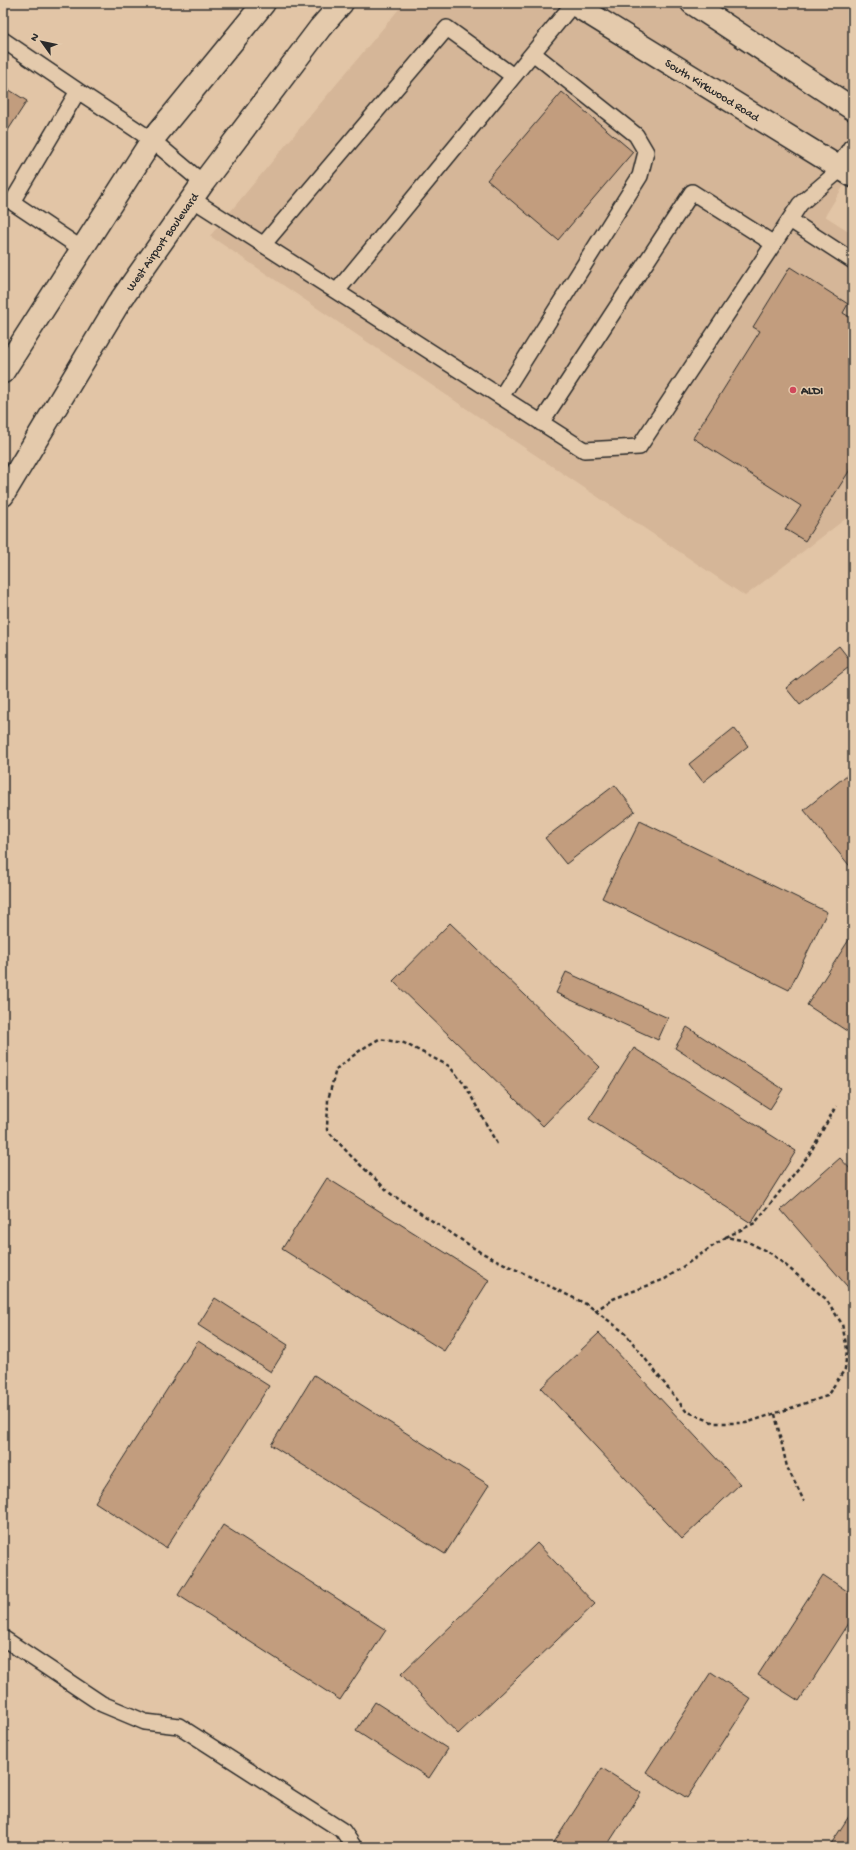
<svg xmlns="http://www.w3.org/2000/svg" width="856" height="1850" viewBox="0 0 856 1850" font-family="'Gochi Hand',sans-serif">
	<rect width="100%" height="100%" fill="#e2c5a6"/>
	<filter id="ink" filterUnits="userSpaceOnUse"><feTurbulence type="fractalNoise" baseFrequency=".025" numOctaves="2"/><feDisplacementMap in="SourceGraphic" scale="8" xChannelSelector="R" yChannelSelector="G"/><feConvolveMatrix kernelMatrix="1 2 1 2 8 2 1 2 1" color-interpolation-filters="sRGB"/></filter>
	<g filter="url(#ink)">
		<!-- built -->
		<path fill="#d5b698" d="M404,3H853V171L825,216L853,234V513L745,596L210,236Z"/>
		<!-- building -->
		<path fill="#c29d7e" stroke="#2b2b2b" d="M3,86L27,101L3,138Z
			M562,92L633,152L558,240L487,180Z
			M790,267L848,304L843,313L853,319V465L805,541L785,529L801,506L693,438L760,331L753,327Z
			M839,646L853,664L800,705L786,688Z
			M734,728L748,746L703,782L689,764Z
			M853,770V870L804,810Z
			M615,785L635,811L566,864L545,838Z
			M640,821L827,912L789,990L602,898Z
			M450,923L600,1067L543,1126L393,981Z
			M852,935L853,936V1035L807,1005Z
			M566,972L668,1018L658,1040L556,993Z
			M687,1027L783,1089L770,1109L675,1048Z
			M634,1048L796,1151L751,1223L589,1119Z
			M840,1158L853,1172V1293L781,1210Z
			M327,1178L489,1280L444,1351L282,1249Z
			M215,1298L288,1345L271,1372L198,1325Z
			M599,1333L740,1484L682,1539L541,1388Z
			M198,1341L269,1386L166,1548L95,1502Z
			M314,1375L489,1485L445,1554L271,1445Z
			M223,1525L386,1630L340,1700L178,1595Z
			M537,1543L595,1604L458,1734L401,1674Z
			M823,1575L853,1595V1617L799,1701L758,1675Z
			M711,1672L751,1699L687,1798L646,1772Z
			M375,1702L448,1749L429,1778L356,1731Z
			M602,1768L641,1793L606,1847H551Z
			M853,1810V1847H829Z"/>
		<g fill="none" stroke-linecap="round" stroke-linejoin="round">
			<defs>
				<path id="service" d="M3,40L78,91
					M192,199L584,450L639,447L800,204L841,169
					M790,220L853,261
					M263,245L447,28L513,76
					M82,249L12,202L78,91L152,140L203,183
					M337,291L573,4
					M501,397L640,176L646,152L636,135L533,53
					M541,423L692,192L774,244
					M3,1638L102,1704L145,1722L179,1726L343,1831L354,1847"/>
				<g id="secondary">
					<path id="s1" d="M572,3L853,176"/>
					<path d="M692,3L853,109"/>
					<path d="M841,169L853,150"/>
					<path d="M3,372L152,140L264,3"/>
					<path id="s2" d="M3,495L118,304L203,183L320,28L342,3"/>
				</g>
			</defs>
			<!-- service casing -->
			<use href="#service" stroke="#2b2b2b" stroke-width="18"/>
			<!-- secondary casing -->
			<use href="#secondary" stroke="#2b2b2b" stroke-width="25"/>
			<!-- path -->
			<path stroke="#2b2b2b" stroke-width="2.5" stroke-dasharray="4 3" stroke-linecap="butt" d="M497,1144L465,1085L449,1066L404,1043L379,1039L362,1049L336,1069L328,1100L327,1130L351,1156L391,1194L480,1252L588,1305L625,1333L686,1411L714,1423H746L827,1396L845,1369L847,1349L842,1324L826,1299L772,1254L746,1241L726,1237L755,1223L809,1155L836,1106
				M595,1311L613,1299L665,1279L726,1237
				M775,1414L787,1467L804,1501"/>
			<!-- service -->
			<use href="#service" stroke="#e4caac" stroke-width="15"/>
			<!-- secondary -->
			<use href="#secondary" stroke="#e4caac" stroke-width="22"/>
		</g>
	</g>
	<!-- markers -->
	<circle fill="#d1495b" stroke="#e4caac" stroke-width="1.5" cx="793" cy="390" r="4"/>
	<g text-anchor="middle" stroke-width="3" stroke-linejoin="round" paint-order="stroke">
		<!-- street labels -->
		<g font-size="12" fill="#2b2b2b" stroke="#e4caac">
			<text dy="4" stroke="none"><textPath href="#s1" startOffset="165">South Kirkwood Road</textPath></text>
			<text dy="4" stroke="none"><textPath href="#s2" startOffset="299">West Airport Boulevard</textPath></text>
		</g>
		<!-- poi labels -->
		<g font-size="12" font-weight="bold" fill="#2b2b2b" stroke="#e4caac" text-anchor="start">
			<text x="801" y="394">ALDI</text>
		</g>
	</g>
	<!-- margin -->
	<rect width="856" height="1850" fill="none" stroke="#e4caac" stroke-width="16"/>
	<rect x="8" y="8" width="840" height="1834" fill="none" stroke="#2b2b2b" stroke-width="1.5" filter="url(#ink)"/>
	<!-- north arrow -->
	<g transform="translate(42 42) rotate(303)" stroke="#e4caac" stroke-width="3" paint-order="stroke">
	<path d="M0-3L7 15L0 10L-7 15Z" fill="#2b2b2b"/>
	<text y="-6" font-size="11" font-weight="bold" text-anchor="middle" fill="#2b2b2b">N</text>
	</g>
</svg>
